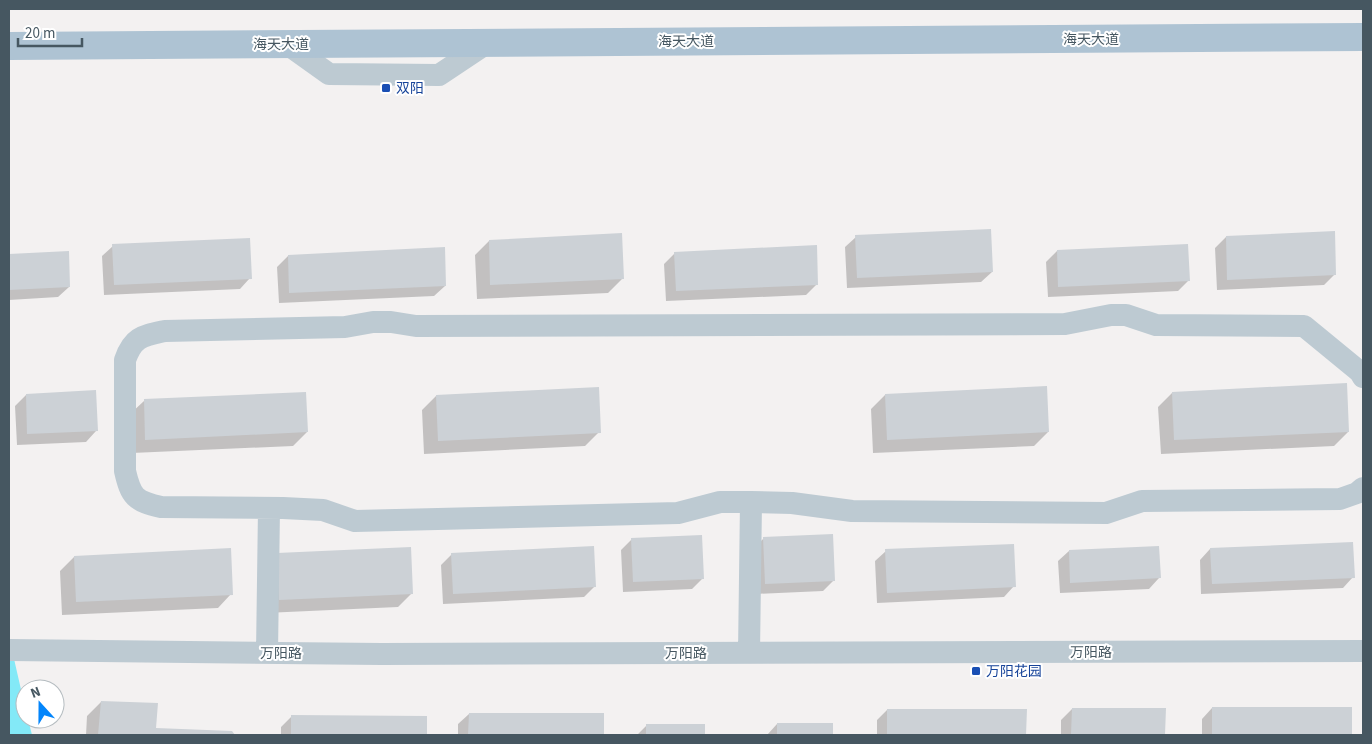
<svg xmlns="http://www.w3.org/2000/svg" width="1372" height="744" viewBox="0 0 1372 744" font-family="'Source Sans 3','Noto Sans SC',sans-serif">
	<rect width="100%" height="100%" fill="#f3f1f1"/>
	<!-- water -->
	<path fill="#83e9f7" d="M9,637L25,707V719H28L32,735H9Z"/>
	<!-- shadow -->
	<path fill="#0003" d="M856,237L992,272L981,282L847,288L845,247Z
		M1226,237L1335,274L1324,285L1217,290L1215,248Z
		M489,241L622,279L608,293L477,299L475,255Z
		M113,246L250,278L240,289L104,295L102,256Z
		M1057,251L1188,281L1178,291L1048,297L1046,262Z
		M68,253L69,287L58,297L9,300V255Z
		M675,253L817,284L806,295L666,301L664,264Z
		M288,256L445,286L434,296L279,303L277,267Z
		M1172,393L1348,432L1334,446L1161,454L1158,407Z
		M26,395L96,431L86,442L17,445L15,406Z
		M885,395L1048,432L1034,446L873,453L871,409Z
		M436,396L599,432L585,446L424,454L422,410Z
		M144,401L307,432L293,446L132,453L130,414Z
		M764,538L834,580L823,591L755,594L753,549Z
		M632,539L702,579L692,589L623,592L621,550Z
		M1210,549L1353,577L1343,588L1201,594L1200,560Z
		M886,551L1014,586L1004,597L877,603L875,561Z
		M1069,551L1159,578L1149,589L1060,593L1058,561Z
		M277,554L412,593L398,607L265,613Z
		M452,554L595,586L584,597L443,604L441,565Z
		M74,557L231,594L218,608L62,615L60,571Z
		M101,702L155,729L231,732L234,735H86L87,716Z
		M1212,708L1350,709V735H1202V719Z
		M1072,709H1164V735H1061V720Z
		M887,710L1026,711L1025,735H877V720Z
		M469,714H602V735H458V724Z
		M292,716L426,717V735H281V727Z
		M777,724L832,725V735H767Z
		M647,725L703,726V735H637Z"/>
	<!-- building -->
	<path fill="#ccd1d6" d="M991,229L993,272L857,278L855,235Z
		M1335,231L1336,275L1227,280L1226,236Z
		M622,233L624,279L490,285L489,240Z
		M250,238L252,279L114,285L112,244Z
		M1188,244L1190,281L1058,287L1057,250Z
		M817,245L818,285L676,291L674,252Z
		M445,247L446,286L289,293L288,255Z
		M69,251L70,287L9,290V254Z
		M1347,383L1349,432L1174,440L1172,392Z
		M1047,386L1049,432L887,440L885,394Z
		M599,387L601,433L438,441L436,395Z
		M96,390L98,431L27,434L26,394Z
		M306,392L308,432L145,440L144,399Z
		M833,534L835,581L765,584L763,537Z
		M702,535L704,579L633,582L631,538Z
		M1353,542L1355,578L1212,584L1210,548Z
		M1014,544L1016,587L887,593L885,549Z
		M594,546L596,587L453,594L451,553Z
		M1159,546L1161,578L1070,583L1069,550Z
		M411,547L413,594L279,600L277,553Z
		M231,548L233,595L76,602L74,556Z
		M101,701L158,703L156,728L232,731L235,735H98Z
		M1212,707H1352V735H1212Z
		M1072,708H1166L1165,735H1071Z
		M887,709H1027L1026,735H887Z
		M469,713H604V735H468Z
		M291,715L427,716V735H291Z
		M777,723H833V735H777Z
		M646,724H705V735H646Z"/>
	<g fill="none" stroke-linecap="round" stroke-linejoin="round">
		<!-- minor -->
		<path stroke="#bdcad2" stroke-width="22" d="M287,44L329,74L439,75L487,43
			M1363,377L1360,372L1304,326L1156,325L1126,315H1111L1065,324L416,326L391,322H373L345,327L165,331C142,336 133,337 125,360V471C131,497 135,501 161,507L283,508L323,510L355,521L678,513L720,502H751L792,503L852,511L1106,513L1142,501L1340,499L1357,493L1363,488
			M9,650L382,654L1363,651
			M267,653L269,508
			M749,653L751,502"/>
		<!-- major -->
		<path stroke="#aec3d3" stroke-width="28" d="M9,46L1363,37"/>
	</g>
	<!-- markers -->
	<g fill="#1a4fb4" stroke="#fff" stroke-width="2">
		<rect x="381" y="83" width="10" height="10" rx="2.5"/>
		<rect x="971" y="666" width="10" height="10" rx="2.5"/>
	</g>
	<g text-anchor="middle" stroke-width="4" stroke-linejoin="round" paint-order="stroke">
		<!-- street labels -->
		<g font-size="14" fill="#465761" stroke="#fff">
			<text x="1091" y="44">海天大道</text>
			<text x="686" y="46">海天大道</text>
			<text x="281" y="49">海天大道</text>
			<text x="1091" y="657">万阳路</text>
			<text x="281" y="658">万阳路</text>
			<text x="686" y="658">万阳路</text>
		</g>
		<!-- transit labels -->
		<g font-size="14" fill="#164399" stroke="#fff" text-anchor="start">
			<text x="396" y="93">双阳</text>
			<text x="986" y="676">万阳花园</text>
		</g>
	</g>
	<!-- border -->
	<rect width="1372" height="744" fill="none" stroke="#465761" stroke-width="20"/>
	<!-- north arrow -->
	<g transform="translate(40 704) rotate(339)"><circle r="24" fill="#ffffff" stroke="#b5bcc0"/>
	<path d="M0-4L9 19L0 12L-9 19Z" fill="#0385fb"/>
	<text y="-8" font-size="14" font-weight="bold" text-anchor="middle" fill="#465761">N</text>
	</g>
	<!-- scale -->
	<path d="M18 38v8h64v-8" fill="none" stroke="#465761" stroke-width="2.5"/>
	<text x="25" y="38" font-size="15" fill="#465761" stroke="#ffffff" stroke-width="4" paint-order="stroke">20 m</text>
</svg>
